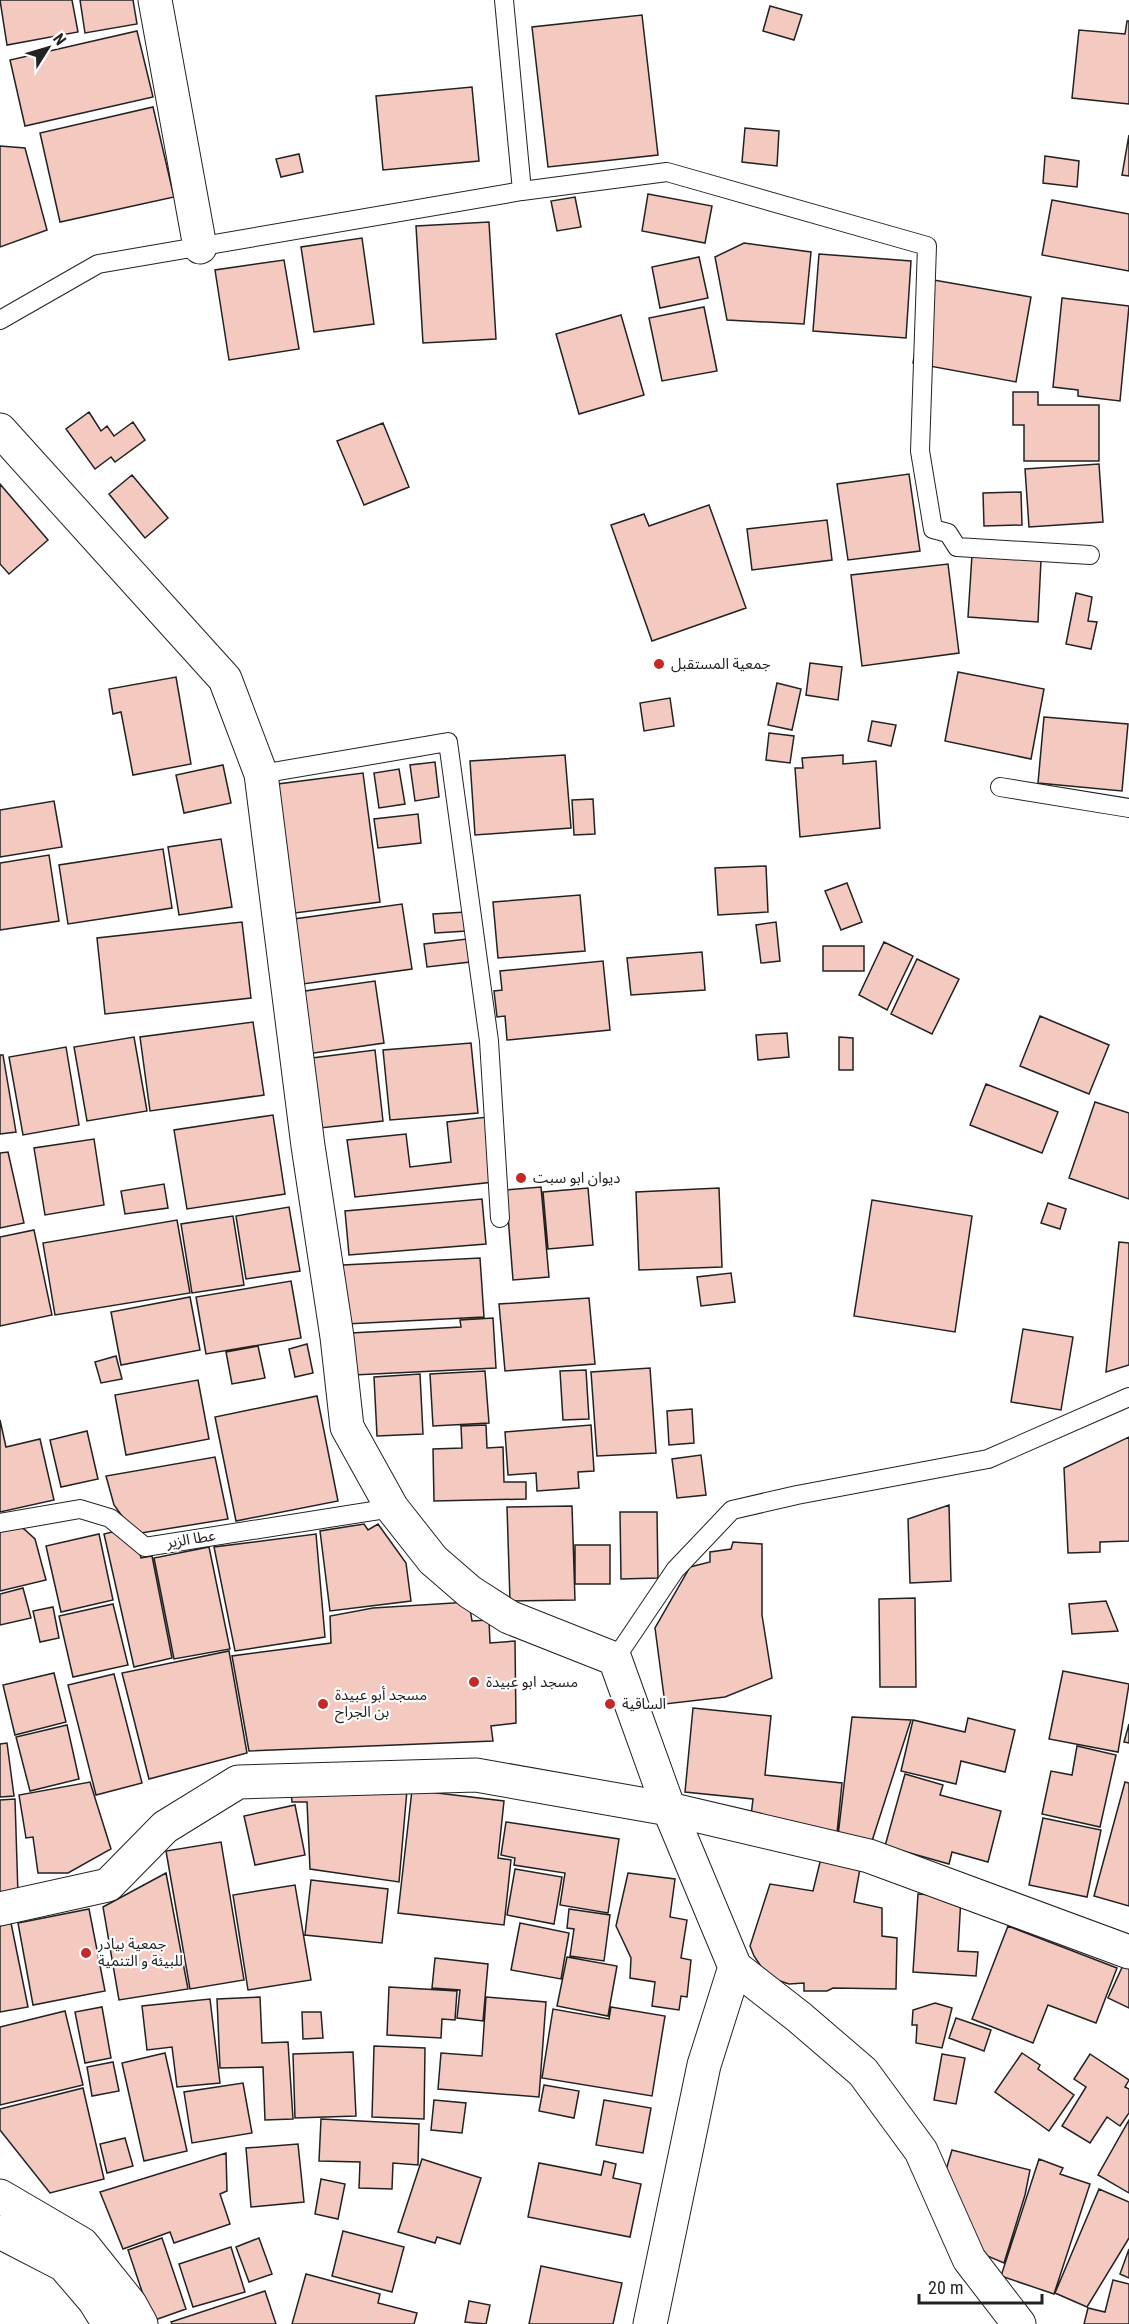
<svg xmlns="http://www.w3.org/2000/svg" width="1129" height="2324" viewBox="0 0 1129 2324" font-family="'Roboto Condensed','Noto Sans Arabic',sans-serif">
	<rect width="100%" height="100%" fill="#fff"/>
	<!-- building -->
	<path fill="#f3c9c0" stroke="#222" stroke-width="1.5" d="M0,0H72L78,32L7,45Z
		M80,0H133L137,24L85,33Z
		M770,6L802,15L794,40L763,31Z
		M642,15L658,155L548,167L532,27Z
		M1127,21H1129V104L1072,98L1079,30L1125,34Z
		M137,31L153,97L25,126L10,60Z
		M472,87L479,161L383,170L376,96Z
		M153,107L174,197L60,222L40,133Z
		M745,128L779,131L777,166L742,162Z
		M1129,135V176L1122,175Z
		M0,146L25,148L47,230L0,247Z
		M299,154L303,172L281,177L276,159Z
		M1045,156L1079,161L1077,187L1043,183Z
		M648,194L712,206L705,243L642,231Z
		M575,197L581,227L557,231L551,201Z
		M1052,200L1129,214V271L1042,255Z
		M489,222L496,339L423,343L416,226Z
		M362,238L374,324L314,332L301,247Z
		M744,243L811,252L804,324L727,320L715,257Z
		M819,254L911,261L906,338L813,331Z
		M699,257L708,298L660,308L652,267Z
		M284,260L299,349L229,360L215,270Z
		M928,279L1031,297L1016,382L913,363Z
		M1062,298L1129,306L1120,401L1078,396V390L1053,387Z
		M704,307L717,371L662,381L649,318Z
		M621,315L644,395L579,414L556,334Z
		M1013,392H1038V405H1099V461H1024V425H1013Z
		M89,412L101,431L107,426L114,436L133,422L145,440L115,462L111,457L95,469L66,429Z
		M383,423L409,487L364,505L337,441Z
		M1099,464L1103,522L1029,527L1025,469Z
		M909,474L920,551L848,560L837,484Z
		M132,475L168,518L145,538L109,494Z
		M0,484L48,540L9,574L0,564Z
		M1021,492L1022,525L984,526L983,493Z
		M709,505L746,608L652,641L611,525L644,514L649,526Z
		M827,520L832,560L752,570L747,529Z
		M972,555L1041,560L1038,622L968,617Z
		M948,564L959,653L862,666L851,575Z
		M1076,593L1092,597L1088,621L1097,622L1091,649L1066,644Z
		M810,663L842,667L838,700L806,695Z
		M958,672L1044,689L1031,759L945,741Z
		M176,677L191,764L133,775L121,712L113,714L109,689Z
		M777,683L801,689L792,730L768,725Z
		M670,698L674,726L644,731L640,703Z
		M1044,717L1128,724L1122,791L1038,783Z
		M872,721L896,725L891,746L868,741Z
		M769,733L794,736L790,763L766,760Z
		M565,755L571,828L475,835L470,761Z
		M843,755V764L876,761L880,828L800,837L795,768H803L802,758Z
		M435,762L439,797L415,801L410,765Z
		M223,765L231,803L184,813L176,775Z
		M399,769L405,804L379,808L374,773Z
		M363,773L380,902L287,914L270,785Z
		M593,799L595,834L574,835L572,800Z
		M54,801L62,847L0,857V810Z
		M418,814L421,843L378,848L374,819Z
		M221,839L232,907L179,915L168,847Z
		M163,849L172,908L68,924L59,865Z
		M49,855L59,921L0,930V863Z
		M766,866L768,912L718,915L715,868Z
		M847,883L862,922L841,930L825,891Z
		M580,895L585,951L498,958L493,902Z
		M402,904L412,969L303,984L294,919Z
		M466,912L467,931L435,933L433,914Z
		M242,922L251,998L105,1014L97,938Z
		M776,922L780,961L761,963L756,925Z
		M467,939L470,962L427,967L424,944Z
		M884,942L913,956L887,1010L859,995Z
		M823,946H864V971H823Z
		M702,952L705,990L631,995L627,958Z
		M917,959L959,979L932,1034L891,1014Z
		M603,961L610,1030L507,1040L505,1016L497,1017L494,991L502,990L500,971Z
		M375,981L384,1043L307,1054L298,992Z
		M1040,1016L1109,1045L1089,1094L1020,1066Z
		M253,1022L264,1095L150,1111L140,1037Z
		M787,1033L789,1057L758,1060L756,1035Z
		M134,1037L147,1111L87,1121L74,1047Z
		M839,1037L853,1038V1070H839Z
		M471,1043L478,1113L390,1120L383,1050Z
		M66,1047L79,1125L23,1135L9,1057Z
		M375,1050L383,1121L320,1128L312,1058Z
		M0,1055H3L16,1132L0,1134Z
		M986,1084L1058,1112L1042,1153L970,1125Z
		M1095,1102L1129,1113V1199L1069,1178Z
		M273,1115L285,1194L187,1209L174,1130Z
		M487,1117L494,1182L355,1197L347,1140L406,1134L410,1167L451,1162L447,1122Z
		M94,1139L104,1205L45,1215L34,1148Z
		M8,1152L24,1223L0,1228V1153Z
		M164,1184L168,1208L125,1214L121,1191Z
		M541,1187L549,1277L513,1280L506,1190Z
		M588,1188L593,1245L548,1249L543,1192Z
		M719,1188L722,1267L639,1270L636,1192Z
		M482,1199L486,1244L349,1255L345,1211Z
		M872,1200L972,1216L955,1332L854,1316Z
		M1048,1203L1066,1209L1060,1229L1041,1223Z
		M289,1207L300,1271L246,1279L236,1216Z
		M233,1216L244,1285L192,1293L181,1224Z
		M177,1220L190,1293L55,1315L43,1243Z
		M34,1230L52,1315L0,1326V1237Z
		M1119,1242L1129,1243V1365L1106,1372Z
		M480,1258L484,1317L346,1324L343,1265Z
		M731,1273L735,1302L701,1306L697,1277Z
		M291,1281L301,1338L206,1354L196,1297Z
		M190,1297L200,1350L121,1365L111,1312Z
		M589,1298L595,1364L505,1371L499,1304Z
		M493,1318L496,1368L354,1375L351,1333L461,1327L460,1320Z
		M1023,1329L1073,1337L1061,1410L1011,1402Z
		M307,1344L313,1373L295,1377L289,1349Z
		M258,1346L265,1378L232,1384L226,1352Z
		M116,1356L122,1379L101,1383L95,1362Z
		M650,1368L656,1453L597,1456L591,1372Z
		M586,1370L589,1419L563,1420L560,1371Z
		M485,1371L489,1423L433,1426L430,1374Z
		M420,1374L423,1434L377,1436L374,1377Z
		M198,1380L209,1439L126,1455L115,1395Z
		M317,1396L338,1501L236,1521L215,1417Z
		M692,1409L694,1443L669,1445L667,1411Z
		M0,1420L6,1447L40,1439L54,1500L0,1512Z
		M486,1425L487,1448L503,1447L504,1482H526V1499L434,1501L433,1449L462,1448L461,1426Z
		M591,1425L594,1471L578,1472L579,1488L537,1491L536,1473L508,1475L505,1432Z
		M87,1431L98,1479L61,1487L50,1440Z
		M1129,1437V1541L1100,1542V1552L1068,1553L1064,1468Z
		M701,1455L706,1495L677,1498L672,1459Z
		M215,1457L228,1519L135,1534L114,1505L106,1476Z
		M949,1505L951,1581L910,1583L908,1519Z
		M572,1506L575,1600L510,1601L507,1507Z
		M620,1512H657L658,1578L621,1579Z
		M364,1524L368,1530L378,1524L406,1563L411,1601L330,1611L320,1531Z
		M15,1526L24,1529L35,1539L46,1580L0,1591V1529Z
		M112,1532L121,1533L138,1547L141,1558L152,1556L172,1658L134,1667L104,1534Z
		M99,1534L113,1600L61,1612L46,1546Z
		M316,1534L325,1637L235,1651L214,1547Z
		M733,1542L762,1544V1615L772,1678L725,1697L665,1704L655,1628L690,1567L710,1562V1552L731,1549Z
		M575,1545H610V1584H575Z
		M209,1547L230,1649L174,1659L154,1558Z
		M23,1588L31,1618L0,1625V1594Z
		M915,1598L916,1687H880L879,1599Z
		M1106,1601L1118,1631L1072,1634L1069,1604Z
		M469,1602L472,1621L489,1620L490,1643L515,1641L516,1723L491,1726L493,1741L249,1751L232,1656L331,1643L330,1616L373,1608Z
		M113,1604L128,1665L73,1677L59,1616Z
		M53,1607L59,1638L40,1642L33,1611Z
		M229,1651L247,1753L149,1779L122,1673Z
		M1063,1671L1129,1684L1118,1752L1049,1739Z
		M54,1673L66,1722L15,1735L3,1685Z
		M114,1674L142,1783L96,1795L68,1685Z
		M693,1708L771,1716L765,1775L842,1783L837,1833L750,1824L753,1799L685,1792Z
		M852,1717L911,1720L871,1844L838,1836Z
		M968,1718L1015,1730L1005,1772L961,1761L956,1784L901,1771L913,1720L965,1732Z
		M1129,1724V1743L1124,1742Z
		M67,1725L79,1779L30,1791L16,1737Z
		M7,1743L14,1796L0,1797V1744Z
		M1077,1746L1116,1755L1100,1827L1042,1814L1051,1771L1072,1775Z
		M905,1774L943,1785L940,1795L1001,1811L988,1862L952,1852L949,1864L885,1846Z
		M90,1782L111,1849L68,1873H38L33,1837L26,1838L19,1795Z
		M1125,1782L1129,1783V1906L1094,1896Z
		M291,1790H407L399,1882L310,1869L307,1802H292Z
		M412,1790L504,1801L498,1858L511,1860L504,1925L398,1913Z
		M15,1799L18,1895L0,1897V1800Z
		M295,1805L305,1855L255,1865L244,1816Z
		M1043,1818L1101,1830L1087,1897L1029,1885Z
		M506,1822L619,1839L608,1913L560,1905L565,1873L514,1865L515,1858L501,1855Z
		M221,1842L244,1980L190,1989L166,1851Z
		M822,1854L861,1863L854,1902L882,1908V1936L897,1938L896,1989L833,1988L827,1991H804V1983L789,1984L774,1979L762,1968L754,1956L750,1946L770,1884L813,1891Z
		M515,1869L562,1877L554,1924L507,1915Z
		M166,1873L188,1989L119,2000L103,1907Z
		M628,1873L675,1879L670,1917L687,1920L681,1958L691,1960L687,1997L681,1996L679,2010L652,2006L655,1982L630,1978L631,1958L616,1926Z
		M311,1880L388,1889L382,1943L305,1935Z
		M295,1885L311,1980L248,1990L233,1895Z
		M918,1894L961,1897L958,1951L978,1952L976,1976L913,1972Z
		M89,1909L105,1991L33,2005L18,1923Z
		M569,1909L610,1915L604,1961L570,1956L574,1929L567,1928Z
		M11,1923L28,2007L0,2012V1926Z
		M520,1923L569,1933L561,1979L511,1970Z
		M1008,1926L1117,1968L1096,2023L1048,2005L1033,2043L972,2019Z
		M567,1957L617,1966L608,2016L557,2006Z
		M435,1958L488,1964L483,2021L457,2018L460,1990L432,1988Z
		M1125,1961L1129,1963V2008L1108,1998Z
		M389,1987L457,1991L455,2020L442,2019L441,2038L387,2035Z
		M260,1997L262,2043L288,2042L293,2119L265,2120L263,2067L220,2068L217,1999Z
		M486,1997L546,2002L539,2097L438,2089L441,2053L482,2056Z
		M210,1999L220,2083L177,2087L172,2047L147,2050L142,2006Z
		M935,2003L952,2008L942,2048L916,2043L917,2025H912L913,2010Z
		M102,2007L111,2058L85,2063L75,2012Z
		M611,2007L665,2016L652,2096L542,2078L553,2009L609,2019Z
		M65,2011L83,2085L0,2105V2027Z
		M302,2012H321L323,2038L303,2039Z
		M956,2018L991,2030L984,2051L949,2038Z
		M374,2046L425,2048L424,2119L372,2117Z
		M353,2052L356,2116L295,2118L293,2054Z
		M165,2053L187,2151L144,2161L122,2063Z
		M1022,2053L1040,2065L1038,2069L1074,2095L1049,2131L995,2092Z
		M942,2054L965,2058L956,2104L934,2100Z
		M1090,2054L1129,2080L1125,2087L1129,2089V2113L1120,2126L1107,2117L1090,2143L1062,2126L1086,2087L1074,2079Z
		M113,2062L119,2091L92,2096L87,2067Z
		M243,2083L252,2133L192,2143L184,2092Z
		M544,2085L579,2091L574,2118L539,2111Z
		M83,2088L104,2179L50,2193L0,2130V2109Z
		M434,2100L466,2103L462,2133L431,2130Z
		M604,2100L651,2108L643,2153L596,2145Z
		M321,2119L419,2124L418,2165L393,2163L392,2189L359,2188L360,2162L319,2161Z
		M1129,2120V2193L1098,2175Z
		M125,2138L133,2166L107,2173L100,2144Z
		M298,2144L304,2202L251,2207L246,2148Z
		M952,2150L1030,2170L1025,2195L1004,2263L985,2255L951,2202L943,2180Z
		M226,2153L227,2191L220,2194L230,2224L174,2243L170,2232L123,2249L100,2192Z
		M422,2159L481,2178L460,2244L437,2237L435,2243L398,2232Z
		M1039,2159L1063,2168L1060,2174L1090,2184L1054,2294L1001,2276Z
		M604,2161L616,2164L613,2178L641,2184L630,2237L528,2217L539,2163L601,2175Z
		M321,2179L345,2184L338,2219L315,2214Z
		M1099,2189L1129,2202V2238L1087,2307L1055,2293Z
		M343,2231L404,2247L392,2292L332,2276Z
		M162,2238L186,2309L152,2321L128,2250Z
		M259,2238L272,2274L249,2282L236,2247Z
		M231,2247L245,2292L193,2307L179,2264Z
		M1129,2249V2278L1120,2274Z
		M541,2266L622,2283L613,2324H529Z
		M306,2274L380,2294L378,2303L417,2313L414,2324H292Z
		M1113,2280L1129,2284V2324H1084L1088,2308L1105,2312Z
		M265,2291L276,2324H172L171,2322Z
		M469,2301L490,2305L486,2324L465,2322Z"/>
	<g fill="none" stroke-linecap="round" stroke-linejoin="round">
		<defs>
			<path id="service" d="M522,191L667,172L927,246L920,451L933,529L948,533L957,547L1090,555
				M0,320L98,264L522,191L504,0
				M261,774L448,742L489,1041L500,1218
				M1000,787L1129,808
				M0,1523L80,1509L110,1518L145,1547L392,1508
				M615,1659L675,1570L732,1510L797,1495L988,1459L1129,1397"/>
			<path id="minor" d="M155,0L200,247
				M0,1909L108,1885L165,1827L238,1782L476,1775L669,1809L869,1856L1129,1952
				M735,1967L799,2017L863,2072L921,2151L969,2259L1019,2324"/>
			<path id="tertiary" d="M0,430L225,679L261,774L308,1146L337,1337L347,1427L392,1508L433,1560L470,1592L509,1617L615,1659L669,1809L735,1967L704,2065L650,2324"/>
			<path id="secondary" d="M0,2196L82,2244L130,2304L141,2324
				M0,2232L64,2265L94,2300L109,2324"/>
		</defs>
		<!-- service casing -->
		<use href="#service" stroke="#222" stroke-width="20"/>
		<!-- minor casing -->
		<use href="#minor" stroke="#222" stroke-width="35"/>
		<!-- tertiary casing -->
		<use href="#tertiary" stroke="#222" stroke-width="35"/>
		<!-- secondary casing -->
		<use href="#secondary" stroke="#222" stroke-width="35"/>
		<!-- service -->
		<use href="#service" stroke="#fff" stroke-width="18"/>
		<!-- minor -->
		<use href="#minor" stroke="#fff" stroke-width="33"/>
		<!-- tertiary -->
		<use href="#tertiary" stroke="#fff" stroke-width="33"/>
		<!-- secondary -->
		<use href="#secondary" stroke="#fff" stroke-width="33"/>
	</g>
	<!-- markers -->
	<g fill="#c62828" stroke="#fff" stroke-width="2">
		<circle cx="659" cy="664" r="6"/>
		<circle cx="521" cy="1178" r="6"/>
		<circle cx="474" cy="1682" r="6"/>
		<circle cx="323" cy="1704" r="6"/>
		<circle cx="610" cy="1704" r="6"/>
		<circle cx="86" cy="1953" r="6"/>
	</g>
	<g text-anchor="middle" stroke-width="4.5" stroke-linejoin="round" paint-order="stroke">
		<!-- poi labels -->
		<g font-size="15" fill="#222" stroke="#fff" text-anchor="start">
			<text x="671" y="669">جمعية المستقبل</text>
			<text x="533" y="1183">ديوان ابو سبت</text>
			<text x="486" y="1687">مسجد ابو عبيدة</text>
			<text x="335" y="1700">مسجد أبو عبيدة<tspan x="335" dy="17">بن الجراح</tspan></text>
			<text x="622" y="1709">الساقية</text>
			<text x="98" y="1949">جمعية بيادر<tspan x="98" dy="17">للبيئة و التنمية</tspan></text>
		</g>
		<!-- street labels -->
		<g font-size="15" fill="#222" stroke="#fff">
			<text transform="translate(191 1539) rotate(-9)" y="5">عطا الزير</text>
		</g>
	</g>
	<!-- north arrow -->
	<g transform="translate(48 48) rotate(53)" stroke="#ffffff" stroke-width="4.5" paint-order="stroke">
	<path d="M0-4.5L10 22L0 15L-10 22Z" fill="#222222"/>
	<text y="-9" font-size="16" font-weight="bold" text-anchor="middle" fill="#222222">N</text>
	</g>
	<!-- scale -->
	<path d="M919 2294v9h123v-9" fill="none" stroke="#222222" stroke-width="3"/>
	<text x="928" y="2294" font-size="18" fill="#222222" stroke="#ffffff" stroke-width="4.5" paint-order="stroke">20 m</text>
</svg>
